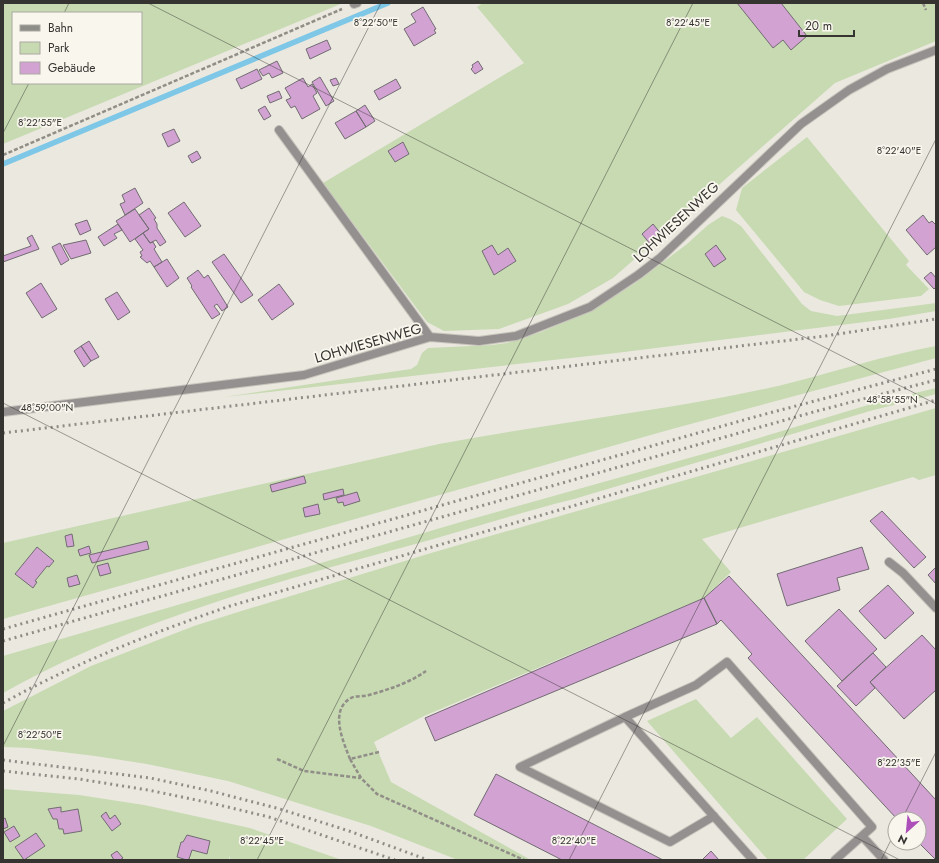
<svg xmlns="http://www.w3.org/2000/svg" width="939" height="863" viewBox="0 0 939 863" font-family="Jost,sans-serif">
	<rect width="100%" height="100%" fill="#ebe8df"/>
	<!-- green -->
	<path fill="#c7dab2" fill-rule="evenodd" d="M3,3H343L3,144ZM13,13H141V83H13Z
		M483,3H936V41L835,83L613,278L568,304L499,329L444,331L427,322L323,183L524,63L477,7Z
		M807,137L909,261L906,265L929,289L921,296L839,306L820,300L804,292L736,210L742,188Z
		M722,216L730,219L741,226L802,304L811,311L837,316L936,303V311L889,319L616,353L224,397L411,369L417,365L422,353L428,348L492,345L507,343L541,332L589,312L634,284L687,244L708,225Z
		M936,346V358L672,429L3,619V543L439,444C551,423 666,411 778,386C831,373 882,356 936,346Z
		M936,388V394L870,411L574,499C518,513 463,531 408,546C268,584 130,622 3,693V656L461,522L739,444L878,402Z
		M936,408V475L919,480L913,477L702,539L731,572L704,598L424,716L374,742L391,782L531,860H458L371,826L228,781L147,764L95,756L29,748L3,747V711L91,666L194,626L235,613L431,553Z
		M696,699L731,738L757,717L847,819L803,860H768L647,721Z
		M3,789L79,795L144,805L250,828L342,860H230V855L229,859L3,860Z"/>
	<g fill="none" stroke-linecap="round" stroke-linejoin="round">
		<!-- stream -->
		<path stroke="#7ec7e6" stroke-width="5.5" d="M3,164L388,3"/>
	</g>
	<!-- building -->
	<path fill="#d1a2d2" stroke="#726c72" d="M737,3H781L807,36L791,50L783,40L773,48Z
		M423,7L436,29L434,30L436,33L414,46L404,29L416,22L411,14Z
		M327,40L331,49L310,59L306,49Z
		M277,61L283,73L272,78L269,73L263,76L259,70Z
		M478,61L483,69L475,74L471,69L473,67L472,65Z
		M257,69L262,79L241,89L236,79Z
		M320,77L334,101L326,106L312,82Z
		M303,78L308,87L312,84L317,93L313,96L320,109L302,119L295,106L291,108L286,100L291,98L285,88Z
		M336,78L339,84L333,86L330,80Z
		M396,79L401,88L379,100L374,91Z
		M279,91L282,98L270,103L267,96Z
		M365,105L375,121L366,127L356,111Z
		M265,106L271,116L264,120L258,110Z
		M356,111L366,127L345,139L335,123Z
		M174,129L180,141L168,147L162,134Z
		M403,142L409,154L395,162L388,151Z
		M197,151L201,158L192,163L188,156Z
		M135,188L143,203L125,215L120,204L125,202L122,195Z
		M184,202L201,226L185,237L168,213Z
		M149,208L156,218L154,219L157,224V228L166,242L160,246L156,240L150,243L143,233L149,229L139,215Z
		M135,209L149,229L130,242L116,221Z
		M923,215L929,223L932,221L936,225V247L927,255L906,230Z
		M87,220L91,230L80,235L75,224Z
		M118,224L122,230L114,234L117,238L104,246L98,237Z
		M653,224L662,235L650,244L642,234Z
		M143,233L150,243L153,242L156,247L154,249L162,262L154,267L150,261L147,263L140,257L142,256L140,252L143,250L135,239Z
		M32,235L39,249L3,262V256L31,246L27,238Z
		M86,240L91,253L71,259L63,245Z
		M60,243L69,260L61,265L52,247Z
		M492,245L498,255L508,248L516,261L494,275L482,251Z
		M716,245L726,259L714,267L705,254Z
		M224,254L253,295L241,303L212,262Z
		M167,259L179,278L167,287L154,267Z
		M198,270L204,278L208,275L228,307L222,311L217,304L214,306L220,314L212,319L191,287L192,286L187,278Z
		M931,272L936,278V287L934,289L924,278Z
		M41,283L57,309L42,318L26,293Z
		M279,284L294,304L272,320L258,300Z
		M117,292L130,312L118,320L105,299Z
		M89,341L99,357L91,361L81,346Z
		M81,346L91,361L84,367L74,351Z
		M304,476L306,483L272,492L270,485Z
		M343,489L344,495L324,500L323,494Z
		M357,492L360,501L344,506L343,502L338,503L336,498Z
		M318,504L320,514L305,517L303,508Z
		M882,511L926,557L914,568L870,521Z
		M72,534L74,546L67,547L65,536Z
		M147,541L149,549L92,563L89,555Z
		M89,546L91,553L80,556L78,550Z
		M37,547L54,561L49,567L47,566L35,581L37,582L33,588L15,574Z
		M862,547L869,569L837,578L840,590L787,606L777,574Z
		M108,563L111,573L100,576L97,566Z
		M936,567V584L928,575Z
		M77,575L80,584L69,587L67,578Z
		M729,576L936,800V860L919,843V819H897L748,658L752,654L721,620L717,624L704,598Z
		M888,585L914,613L885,639L859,611Z
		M704,598L717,624L435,741L425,718Z
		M839,609L877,649L842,681L805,641Z
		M922,635L936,650V690L904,719L870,682Z
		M873,653L886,667L870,682L875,688L856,706L837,686Z
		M496,774L663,860H562L474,815Z
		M61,807V812L78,809L82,831L64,834L63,829H59L57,819H53L48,809Z
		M106,812L110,819L115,815L121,824L112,831L101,816Z
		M5,818L8,827L3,829V819Z
		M14,826L20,836L10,842L4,832Z
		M36,833L45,846L24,860L15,847Z
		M187,835L210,841L207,854L192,850L189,859L187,860L177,857L181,842H183Z
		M117,851L123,858L120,860H114L111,855Z
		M711,851L719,860H702Z"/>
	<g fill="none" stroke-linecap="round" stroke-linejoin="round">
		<defs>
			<path id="lane" d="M354,4L357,3
				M279,130L430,337
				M3,412L304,375L430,337L479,341L516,336L590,307L638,275L660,258L801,124L849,90L887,69L936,50
				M889,562L903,573L936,608
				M625,717L520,767L670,842L714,816
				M862,836L884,860
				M753,860L625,717L696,685L727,662L872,827L835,860"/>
		</defs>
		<!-- lane casing -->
		<use href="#lane" stroke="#c7c4bc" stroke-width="10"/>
		<!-- path -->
		<path stroke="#918e88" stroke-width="2.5" stroke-dasharray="4 2" stroke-linecap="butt" d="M923,3L926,10
			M3,155L342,9
			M379,752L350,759L361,778L377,794L524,860
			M277,759L304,771L360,778
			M350,759C343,741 329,710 351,698C356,695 364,697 369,695C390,689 409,683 426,671"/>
		<!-- lane -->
		<use href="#lane" stroke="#959090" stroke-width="8"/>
		<!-- rail -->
		<path stroke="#8f8d87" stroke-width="3" stroke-dasharray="2 4" stroke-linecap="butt" d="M3,433L825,336L936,319
			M3,629L758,416L936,369
			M3,641L817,411L936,380
			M3,703C75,663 152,633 230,606L936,400
			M3,760L150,778L211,791L280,809L349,831L428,860
			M3,771L79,779L148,790L211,803L269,817L395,860"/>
	</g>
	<!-- ticks -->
	<path fill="none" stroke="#353431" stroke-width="1" stroke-opacity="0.45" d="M148,3L936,404M64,13L69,3M3,133L29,83M3,403L900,860M3,746L381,3M902,819L936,752M257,860L693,3M569,860L936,139M881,860L895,832"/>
	<g text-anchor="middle" stroke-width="3.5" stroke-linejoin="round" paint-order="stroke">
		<!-- street labels -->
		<g font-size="14" fill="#353431" stroke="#f8f6ed">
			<text transform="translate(676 222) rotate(-43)" y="5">LOHWIESENWEG</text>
			<text transform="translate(368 343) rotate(-16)" y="5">LOHWIESENWEG</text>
		</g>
	</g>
	<g font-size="10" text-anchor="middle" fill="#353431" stroke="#f8f6ed" stroke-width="3.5" stroke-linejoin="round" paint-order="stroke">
		<text x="376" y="26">8°22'50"E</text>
		<text x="688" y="26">8°22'45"E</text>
		<text x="40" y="126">8°22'55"E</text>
		<text x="899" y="154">8°22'40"E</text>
		<text x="892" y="403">48°58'55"N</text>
		<text x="47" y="411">48°59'00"N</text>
		<text x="40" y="738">8°22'50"E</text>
		<text x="899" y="766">8°22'35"E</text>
		<text x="262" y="844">8°22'45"E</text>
		<text x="574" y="844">8°22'40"E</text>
	</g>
	<!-- border -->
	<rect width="939" height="863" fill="none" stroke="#353431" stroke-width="8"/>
	<!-- legend -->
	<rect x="12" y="12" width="130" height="72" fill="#f8f6ed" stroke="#aaa8a2"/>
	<rect x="20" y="25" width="20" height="6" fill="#8f8d87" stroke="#aaa8a2"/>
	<text x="48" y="32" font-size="12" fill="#353431">Bahn</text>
	<rect x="20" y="42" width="20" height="12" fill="#c7dab2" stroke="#aaa8a2"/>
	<text x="48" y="52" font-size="12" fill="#353431">Park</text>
	<rect x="20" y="62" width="20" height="12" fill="#d1a2d2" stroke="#aaa8a2"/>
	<text x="48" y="72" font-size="12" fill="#353431">Gebäude</text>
	<!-- north arrow -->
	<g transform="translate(907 831) rotate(207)"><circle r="19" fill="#f8f6ed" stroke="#aaa8a2"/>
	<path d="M0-3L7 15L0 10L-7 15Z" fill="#ad4fb9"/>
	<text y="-6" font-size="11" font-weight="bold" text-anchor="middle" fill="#353431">N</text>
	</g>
	<!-- scale -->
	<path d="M799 30v6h55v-6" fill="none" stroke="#353431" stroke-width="2"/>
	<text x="805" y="30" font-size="12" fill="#353431" stroke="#f8f6ed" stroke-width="3" paint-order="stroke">20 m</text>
</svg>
